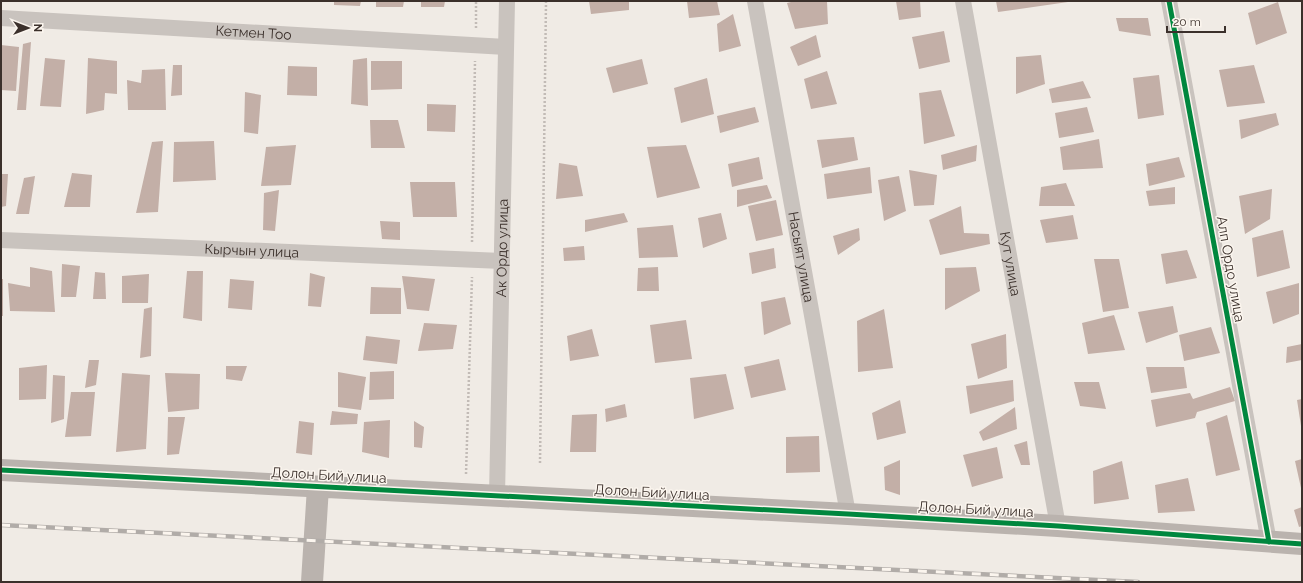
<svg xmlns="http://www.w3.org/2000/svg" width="1303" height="583" viewBox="0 0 1303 583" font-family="Raleway,sans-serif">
	<rect width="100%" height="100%" fill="#f0ebe5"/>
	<!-- building -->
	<path fill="#c3afa7" d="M334,1H361L360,6L334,5Z
		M376,1H404L403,7H376Z
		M421,1H445L444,7H421Z
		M589,1H629V10L591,14Z
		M687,1H717L720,15L689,18Z
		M795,1H827L828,24L795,29L787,3Z
		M896,1H920L921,17L899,20Z
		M996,1H1068V2L998,12Z
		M1278,2L1287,33L1256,45L1248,13Z
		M733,14L741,46L719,52L717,24Z
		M1116,18H1148L1151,36L1119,31Z
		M944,31L950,62L919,69L912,37Z
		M816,35L821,57L798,66L790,47Z
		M31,42L26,110H17L23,44Z
		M1,45L19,47L16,91L1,90Z
		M1041,55L1045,84L1016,94V57Z
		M45,58L65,60L61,107L40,106Z
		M88,58L117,61V94L105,93L104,110L86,114Z
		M367,58L368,106L351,104L353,60Z
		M642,59L648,84L613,93L606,68Z
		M371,61H402V89L371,90Z
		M173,65H182V95L171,96Z
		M1254,65L1265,103L1227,107L1219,70Z
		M288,66L317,67V96L287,95Z
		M165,69L166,110H128L127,80L141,83L142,70Z
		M827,71L837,104L811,109L804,79Z
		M1159,75L1164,115L1138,119L1133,78Z
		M707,78L714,114L681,123L674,88Z
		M1083,81L1091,98L1052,103L1049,89Z
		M941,90L955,136L924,144L919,93Z
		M245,92L261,95L258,134L244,132Z
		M427,104L456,105L455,132L427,131Z
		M755,107L759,122L720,133L717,116Z
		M1087,107L1094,132L1059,138L1055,113Z
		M1276,113L1279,125L1241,139L1239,120Z
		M370,120H398L405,148H371Z
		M854,137L858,160L822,168L817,140Z
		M1099,139L1103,168L1063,170L1060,147Z
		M163,141L158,212L136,213L152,142Z
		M214,141L216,180L173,182L174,142Z
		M296,145L291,185L261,186L266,147Z
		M686,145L700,188L657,198L647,147Z
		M977,145L976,161L943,170L941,155Z
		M759,157L763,179L732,187L728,164Z
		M1179,157L1185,177L1149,186L1146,164Z
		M559,163L577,166L583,196L556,199Z
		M870,167L872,193L827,199L824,174Z
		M909,170L937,175L934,205L914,206Z
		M72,173L92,175L90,207H64Z
		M1,174H8L6,206L1,207Z
		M35,176L29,214H16L24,178Z
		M899,176L906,211L884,221L878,180Z
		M410,182H455L457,217H413Z
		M1066,183L1075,206H1039L1041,187Z
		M767,185L772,198L737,207V190Z
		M1175,187V204L1149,206L1146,191Z
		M1272,189L1270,219L1245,234L1239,196Z
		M279,190L275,231L263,230L264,193Z
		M776,200L783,235L756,241L748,206Z
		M961,206L964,233L989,234L990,244L940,255L929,220Z
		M624,213L628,222L585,232V220Z
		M721,213L727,239L703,248L698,218Z
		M1073,215L1078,239L1046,243L1040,220Z
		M380,221L400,222V240L382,239Z
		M673,225L678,257L639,258L637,228Z
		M859,228L860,240L838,255L833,236Z
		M1283,230L1290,268L1257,277L1252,238Z
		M584,246L585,260L564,261L563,248Z
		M774,248L776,268L752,274L749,253Z
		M1187,250L1197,278L1166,284L1161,254Z
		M1094,259H1119L1129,308L1103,312Z
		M62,264L80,266L76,297H61Z
		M30,267L52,271L55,312L10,311L8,283L30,287Z
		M658,267L659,291H637L638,268Z
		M976,267L980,291L945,310V268Z
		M187,271H203L202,321L183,318Z
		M95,272L105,273L106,299H93Z
		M310,273L325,277L321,307L308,306Z
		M149,274L148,303H122V276Z
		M402,276L435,279L429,311L407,309Z
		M1,279H3V316H1Z
		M230,279L254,281L252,310L228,308Z
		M1299,283V314L1273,324L1266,292Z
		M371,287L401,288V314H370Z
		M785,297L791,324L764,335L761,302Z
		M1173,306L1178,332L1146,343L1138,312Z
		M152,307L151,356L140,358L144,309Z
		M884,309L893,368L858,372L857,321Z
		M1114,315L1125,350L1088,354L1082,323Z
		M686,320L692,359L655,363L650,325Z
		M424,323L457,325L453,349L418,351Z
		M1211,327L1220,353L1184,361L1179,335Z
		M592,329L599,356L570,361L567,336Z
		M1006,334L1007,368L978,379L971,344Z
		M366,336L400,340L397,364L363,360Z
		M1302,344V360L1286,363L1287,347Z
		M779,359L786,390L751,398L744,367Z
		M89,360H99L96,385L85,388Z
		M47,365L46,399L19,400V368Z
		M226,366H247L242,381L226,379Z
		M1146,367H1184L1187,388L1151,393Z
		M394,371V399L369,400L370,372Z
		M338,372L366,377L361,410L338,407Z
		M122,373L150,375L146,449L116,452Z
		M165,373L200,374L199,409L168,412Z
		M726,374L734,409L694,419L690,378Z
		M53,375L65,376L64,419L51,423Z
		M1013,380L1014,401L970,414L966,386Z
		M1074,382H1099L1106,409L1080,406Z
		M1230,387L1235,401L1197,412L1195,418L1156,427L1151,400L1190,393L1193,399Z
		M71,392H95L91,436L65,437Z
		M1302,399V426H1301L1297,400Z
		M900,400L906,433L877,440L872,413Z
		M625,404L627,417L606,422L605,409Z
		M1015,407L1017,429L983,441L979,432Z
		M332,411L358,414L357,424L330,425Z
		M597,414L596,452H570L572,415Z
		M1227,415L1240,470L1216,476L1206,423Z
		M168,417H185L179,454L167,455Z
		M390,420L389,458L362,452L364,422Z
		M299,421L314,423L312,455L296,453Z
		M414,421L424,427L422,448L414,447Z
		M819,436L820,472L786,473V437Z
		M1027,441L1030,465H1021L1014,445Z
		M997,447L1003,478L972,487L963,455Z
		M1302,459V488H1301L1295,461Z
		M900,460V495L885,490L884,467Z
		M1122,461L1129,499L1094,504L1093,471Z
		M1188,478L1195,511L1158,513L1155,485Z
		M1302,507V526L1299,527L1294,510Z"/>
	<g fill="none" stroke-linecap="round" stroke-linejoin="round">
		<!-- path -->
		<path stroke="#c2bbb6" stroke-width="2.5" stroke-dasharray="2 2" stroke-linecap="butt" d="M476,28V1
			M472,242L475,61
			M540,463L546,1
			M466,474L472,277"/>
		<!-- street -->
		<g stroke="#c9c3be" stroke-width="16">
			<path id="s1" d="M755,1L848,514"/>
			<path id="s2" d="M963,1L1058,526"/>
			<path d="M1169,1L1269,542"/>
			<path id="s3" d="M1,18L506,47"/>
			<path id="s4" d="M1,240L502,261"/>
			<path id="s5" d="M497,496L507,1"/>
		</g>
		<!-- secondary -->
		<path stroke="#bab3ae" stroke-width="22" d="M1,470L848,514L1058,526L1302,544
			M312,582L318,487"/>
		<defs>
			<path id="rail" d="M1,525L1138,582"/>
		</defs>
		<!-- rail casing -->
		<use href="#rail" stroke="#b1aca8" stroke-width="4.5"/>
		<!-- rail -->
		<use href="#rail" stroke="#fbf5ee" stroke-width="3" stroke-dasharray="9" stroke-linecap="butt"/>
		<defs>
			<path id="cycleway" d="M1169,1L1269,542
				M1,470L848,514L1058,526L1302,544"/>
		</defs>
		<!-- cycleway casing -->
		<use href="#cycleway" stroke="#fbf5ee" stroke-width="8"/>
		<!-- cycleway -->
		<use href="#cycleway" stroke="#00873e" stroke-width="5"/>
	</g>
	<g text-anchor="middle" stroke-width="3" stroke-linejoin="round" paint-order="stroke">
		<!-- street labels -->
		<g font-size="14" fill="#3b302b" stroke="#fbf5ee">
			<text dy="5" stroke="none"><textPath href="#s3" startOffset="253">Кетмен Тоо</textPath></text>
			<text dy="5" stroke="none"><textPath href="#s5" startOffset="248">Ак Ордо улица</textPath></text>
			<text dy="5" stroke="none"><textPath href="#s4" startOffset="251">Кырчын улица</textPath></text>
			<text dy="5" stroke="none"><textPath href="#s1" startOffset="260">Насыят улица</textPath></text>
			<text dy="5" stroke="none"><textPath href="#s2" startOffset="267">Кут улица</textPath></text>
			<text transform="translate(1231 269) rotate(80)" y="5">Алп Ордо улица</text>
			<text transform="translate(329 475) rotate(3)" y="5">Долон Бий улица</text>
			<text transform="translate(652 492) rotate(3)" y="5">Долон Бий улица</text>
			<text transform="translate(976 509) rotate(3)" y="5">Долон Бий улица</text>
		</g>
	</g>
	<!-- border -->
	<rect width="1303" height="583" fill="none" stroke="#3b302b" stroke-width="4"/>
	<!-- north arrow -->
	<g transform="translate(28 28) rotate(90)" stroke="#fbf5ee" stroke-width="3" paint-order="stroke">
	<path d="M0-3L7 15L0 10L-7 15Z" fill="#3b302b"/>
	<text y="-6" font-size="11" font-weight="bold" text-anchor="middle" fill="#3b302b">N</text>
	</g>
	<!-- scale -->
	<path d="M1167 26v6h58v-6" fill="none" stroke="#3b302b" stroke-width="2"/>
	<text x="1173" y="26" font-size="12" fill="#3b302b" stroke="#fbf5ee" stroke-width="3" paint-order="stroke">20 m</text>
</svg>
